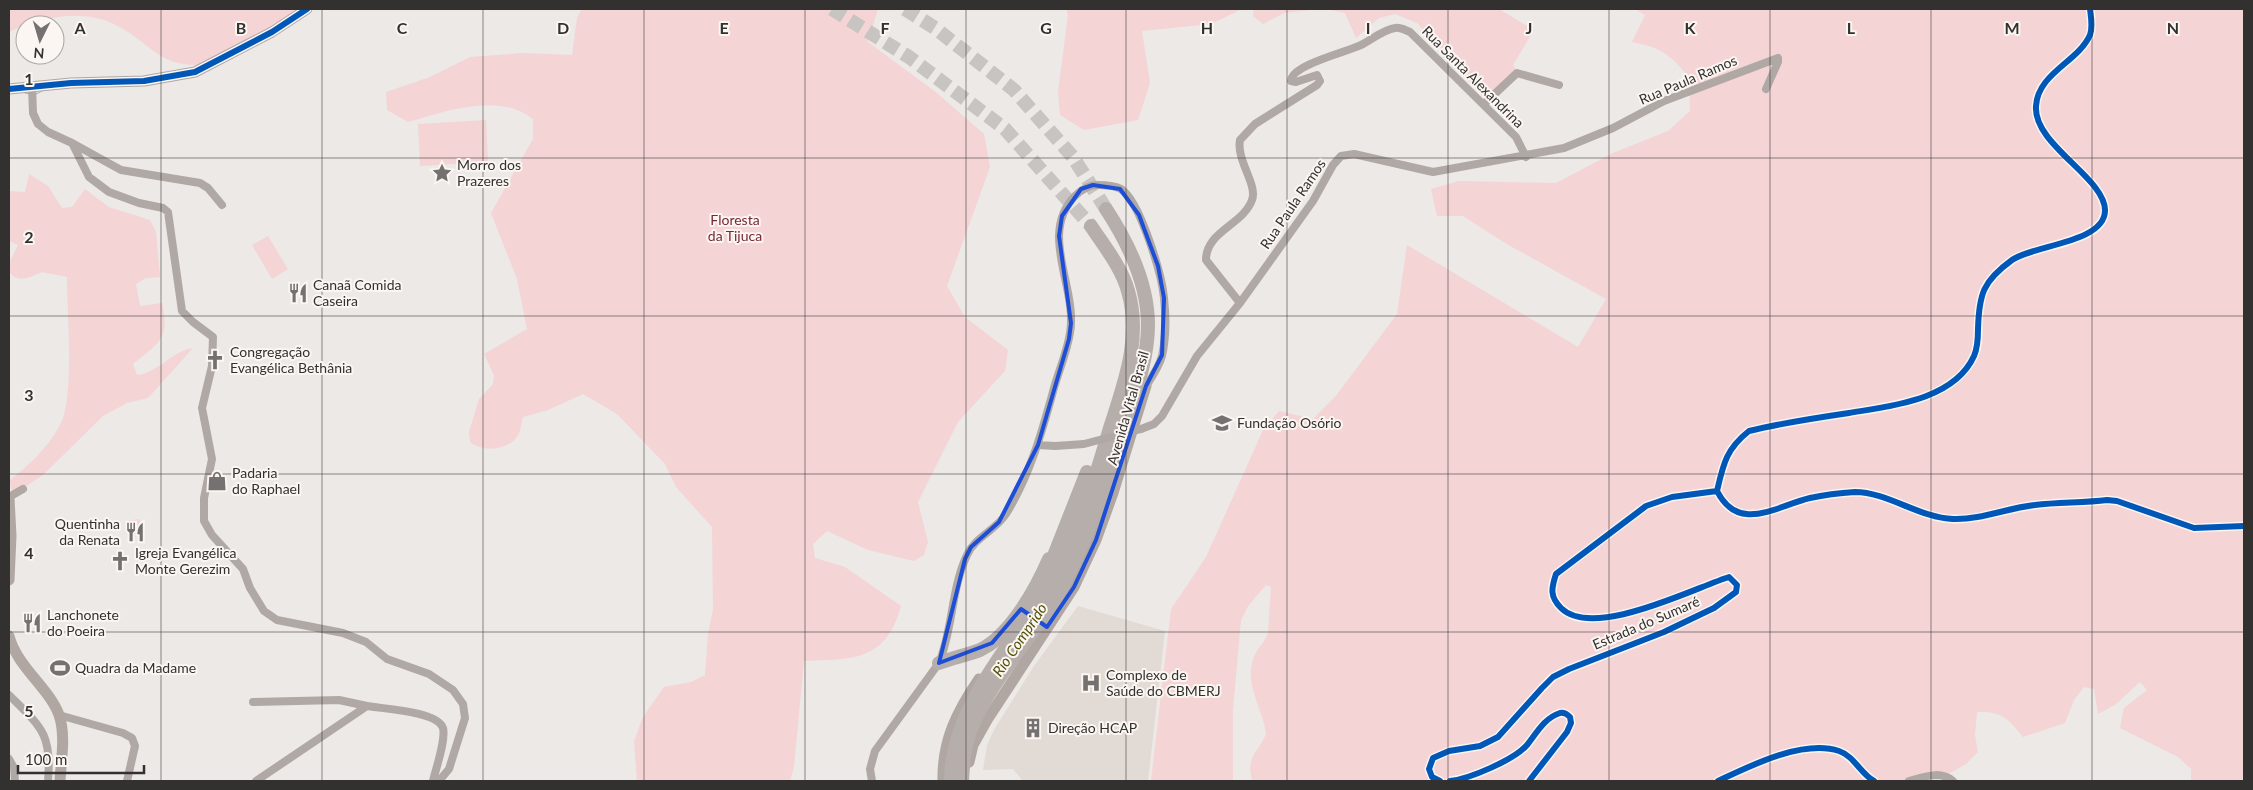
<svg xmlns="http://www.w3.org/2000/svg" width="2253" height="790" viewBox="0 0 2253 790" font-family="Lato,sans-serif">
	<rect width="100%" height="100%" fill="#ece9e7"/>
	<!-- built -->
	<path fill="#e2dad4" d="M1078,606L1165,631L1148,781H1023L1013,769L983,770L987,745L995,728L1034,666Z"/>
	<!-- green -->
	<path fill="#f4d4d5" d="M9,9H303L201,65C158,67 150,42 116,25C83,8 41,17 9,32Z
		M582,9H878L868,42L937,93L984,134L990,167L947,286L965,317L1008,350L1005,371L958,422L918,502L928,542L924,555L914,561L868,550L827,531L813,544L815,558L845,567L901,606C886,662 852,659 804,661L794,767L790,781H637L634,741L643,717L664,687L691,682L705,675L708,634L713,609L712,527L676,487L665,464L617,414L583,394L548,410L523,417C521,423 521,432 517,437C506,451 483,452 470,442L469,432L479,399L493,384L494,375L484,354L527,329L517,279L491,213L533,139V119C499,92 446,111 408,122L387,110L386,92L430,77L470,57L522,53L572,55L577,18Z
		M1066,9H1239L1238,11L1211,24L1142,31L1150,83L1138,120L1084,130L1060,115L1058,92L1068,15Z
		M1254,9H1311V10L1284,13L1263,24L1253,16Z
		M1326,9H1499L1534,30L1513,65L1517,71L1491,96L1471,82L1417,23L1395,14L1379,18L1356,38L1345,13Z
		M1635,9H2244V781H2191V769L2178,757L2120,728L2124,708L2147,690L2140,682L2115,705L2098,714L2094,689L2084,687L2074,700L2065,723L2023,737C2008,718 2001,711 1977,712L1975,735L1978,752L1966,764L1936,781H1252C1246,755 1257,755 1266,734C1263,708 1243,684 1254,657C1257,648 1265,643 1268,633L1271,587L1266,585L1248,606L1241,620L1233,710V781H1151L1171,609L1206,557L1263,430L1279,411L1313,419L1335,397L1397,314L1407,245L1578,347L1606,299L1505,243L1463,216H1437L1431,189L1459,181L1556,183L1613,153L1668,131L1690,111L1689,77C1669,54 1663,48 1632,42L1645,15Z
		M486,120L488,162L420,166L418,124Z
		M29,174L48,186L62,208L72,207L85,189L109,207L150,220L156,232L160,277L146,278L136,284L140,306L162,303C170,339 159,343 133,364L137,375C158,373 172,351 193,348L148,398L127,403L103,416L43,475L13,495L9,481C29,465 47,449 60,425C75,398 67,311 67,277L42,272C30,277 19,284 9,272V263L18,245L9,241V191L25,192Z
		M268,236L288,269L272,279L252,245Z
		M139,519L144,533L135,537L127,521Z"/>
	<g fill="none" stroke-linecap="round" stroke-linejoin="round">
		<!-- highway-tunnel -->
		<path stroke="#c7c4c2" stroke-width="14" stroke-dasharray="14 7" stroke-linecap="butt" d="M832,9L909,57L1005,129L1091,226
			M905,9L935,28L1014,90L1073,157L1106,209"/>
		<!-- street -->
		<path stroke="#b0a8a5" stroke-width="8" d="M32,87L33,113L38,124L48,132L72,143L89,177L109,192L139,203L163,208L168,212L182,311L193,322L213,337L212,366L202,408L212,459L204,498V521L212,535L243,569L250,588L264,611L277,620L343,633L366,642L387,659L429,674L453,690L463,704L465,718L449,769L439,781
			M1484,104L1517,73L1559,85
			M72,143L121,170L200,183L208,188L222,205
			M1240,303L1206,260C1206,231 1243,225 1252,200C1258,185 1236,160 1240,140L1255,124L1317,85L1320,81L1317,75L1296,82L1291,81C1291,65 1347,52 1361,45C1372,40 1382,30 1395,28C1400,27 1405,30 1410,32L1516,137L1526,157
			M1141,429L1154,424L1162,416L1197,356L1240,303L1313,201L1333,165L1341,156L1354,154L1433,172L1564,148L1613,128L1664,101L1778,58V62L1766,89
			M1038,445L1055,446
			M1717,491C1723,465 1726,449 1749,431C1781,423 1815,418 1849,413C1891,406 1954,400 1974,356C1978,347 1978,338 1978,329C1979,294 1983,281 2012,260C2033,245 2104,243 2105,211C2106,178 2033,145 2036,106C2038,73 2078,62 2090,35C2093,27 2091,17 2090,9
			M9,497L23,489
			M9,695C41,727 52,733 48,781
			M253,702L339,700L367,706
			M59,715L123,733L132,738L135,746L127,781
			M9,759L14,768L15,781
			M256,781L367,706C383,709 437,711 443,728C446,740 436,768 433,781
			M872,781L870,769L875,751L939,663C953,629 951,589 967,555C975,537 996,530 1006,514C1030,475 1042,432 1054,388C1059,370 1067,352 1070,333C1078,288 1038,234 1075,196C1082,189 1089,185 1098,185C1105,185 1114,185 1121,189C1140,201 1162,275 1164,298C1166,316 1166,338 1162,356C1159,367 1152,377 1146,386
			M1440,781L1432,777L1429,769L1433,758L1449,751L1480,746L1498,737L1542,688L1553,677L1569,669L1664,632L1714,608L1736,592L1737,585L1729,577C1694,588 1593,640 1561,608C1550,597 1551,589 1556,574L1646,506L1672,497L1717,491C1739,534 1776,506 1810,498C1824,495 1840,493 1855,492C1887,492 1920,518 1953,519C1981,520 2007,508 2035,505C2059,502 2083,503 2107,500L2117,501L2194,528L2244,526
			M1450,781C1469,779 1514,760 1527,745C1536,734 1544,718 1560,713C1564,712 1567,714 1570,717L1571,723L1567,732L1529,781
			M1718,781C1750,766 1803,739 1839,751C1854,756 1861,774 1874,781
			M1909,781C1924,777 1940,770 1953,781"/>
		<!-- secondary -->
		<path stroke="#b0a7a3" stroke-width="11" d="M9,89L71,83L144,81L195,72L272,32L307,9
			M9,498L11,536L9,580
			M9,636C17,667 50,689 59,715C66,735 61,761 60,781
			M969,762L973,745L987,720L1074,587L1096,540L1113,493L1146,386
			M943,781C942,741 957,711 979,679"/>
		<!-- highway -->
		<path stroke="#b6aeab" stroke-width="14" d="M1048,571L1087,472
			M1042,596C1075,544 1093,487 1110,428C1124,384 1142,338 1128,291C1122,268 1104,246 1091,226
			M1053,603C1087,545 1106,484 1126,421C1136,390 1148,358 1148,325C1148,283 1129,244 1106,209
			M939,663C952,658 967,655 980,650C1010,636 1036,589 1049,559"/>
		<!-- tram -->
		<path stroke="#aea8a6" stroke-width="1" d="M21,92L30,94L33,101L36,94L46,89
			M9,93L71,85L144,84L197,74L313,9"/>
		<!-- street-bridge -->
		<path stroke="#b0a8a5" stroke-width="8" d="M1055,446L1084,444L1141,429"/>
		<!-- highway-bridge -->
		<path stroke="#b6aeab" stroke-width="14" d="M951,781C951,712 1005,652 1042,596
			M962,781C963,764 964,748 970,732C984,691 1028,640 1053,603"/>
		<defs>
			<path id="cycleway" d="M9,89L71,83L144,81L195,72L272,32L307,9
				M1717,491C1723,465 1726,449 1749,431C1781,423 1815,418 1849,413C1891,406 1954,400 1974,356C1978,347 1978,338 1978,329C1979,294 1983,281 2012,260C2033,245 2104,243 2105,211C2106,178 2033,145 2036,106C2038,73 2078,62 2090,35C2093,27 2091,17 2090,9
				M1440,781L1432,777L1429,769L1433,758L1449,751L1480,746L1498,737L1542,688L1553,677L1569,669L1664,632L1714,608L1736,592L1737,585L1729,577C1694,588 1593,640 1561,608C1550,597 1551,589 1556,574L1646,506L1672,497L1717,491C1739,534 1776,506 1810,498C1824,495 1840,493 1855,492C1887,492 1920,518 1953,519C1981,520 2007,508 2035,505C2059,502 2083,503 2107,500L2117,501L2194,528L2244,526
				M1450,781C1469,779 1514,760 1527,745C1536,734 1544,718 1560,713C1564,712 1567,714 1570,717L1571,723L1567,732L1529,781
				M1718,781C1750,766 1803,739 1839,751C1854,756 1861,774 1874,781"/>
		</defs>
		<!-- cycleway casing -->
		<use href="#cycleway" stroke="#fbf6f2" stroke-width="9"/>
		<!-- cycleway -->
		<use href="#cycleway" stroke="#0057b8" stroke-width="6"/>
	</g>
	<!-- marked area -->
	<path fill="none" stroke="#1d4ed8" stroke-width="4" stroke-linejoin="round" d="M1093,185L1120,189L1139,215L1158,266L1164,298L1162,355L1146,386L1096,540L1074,587L1047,627L1021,609L992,643L939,663L965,559L971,547L999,522L1038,445L1069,339L1071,323L1059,236L1062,216L1081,189Z"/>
	<!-- grid -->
	<path fill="none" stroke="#333130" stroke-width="1" stroke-opacity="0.55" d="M161,9V781M322,9V781M483,9V781M644,9V781M805,9V781M966,9V781M1126,9V781M1287,9V781M1448,9V781M1609,9V781M1770,9V781M1931,9V781M2092,9V781M9,158H2244M9,316H2244M9,474H2244M9,632H2244"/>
	<!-- icons -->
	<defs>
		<symbol id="sight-bare" viewBox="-9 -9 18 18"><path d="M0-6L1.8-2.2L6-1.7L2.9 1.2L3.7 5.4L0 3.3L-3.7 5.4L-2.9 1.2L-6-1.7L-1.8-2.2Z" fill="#747170" stroke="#fbf6f2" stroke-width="2.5" paint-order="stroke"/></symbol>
		<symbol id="restaurant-bare" viewBox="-9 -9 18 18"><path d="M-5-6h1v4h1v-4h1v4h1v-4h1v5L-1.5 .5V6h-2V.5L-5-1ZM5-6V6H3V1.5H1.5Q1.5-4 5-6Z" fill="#747170" stroke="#fbf6f2" stroke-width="2.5" paint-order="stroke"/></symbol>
		<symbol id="church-bare" viewBox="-9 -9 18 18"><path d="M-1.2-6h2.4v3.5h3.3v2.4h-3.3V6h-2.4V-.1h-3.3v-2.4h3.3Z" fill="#747170" stroke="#fbf6f2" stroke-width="2.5" paint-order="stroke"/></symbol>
		<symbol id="school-bare" viewBox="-9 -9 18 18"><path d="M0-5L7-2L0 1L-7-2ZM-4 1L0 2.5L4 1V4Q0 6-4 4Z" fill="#747170" stroke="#fbf6f2" stroke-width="2.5" paint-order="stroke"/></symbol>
		<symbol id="shop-bare" viewBox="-9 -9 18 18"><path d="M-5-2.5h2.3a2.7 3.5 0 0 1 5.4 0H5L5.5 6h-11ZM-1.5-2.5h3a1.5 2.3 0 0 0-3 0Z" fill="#747170" stroke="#fbf6f2" stroke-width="2.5" paint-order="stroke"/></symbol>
		<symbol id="stadium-bare" viewBox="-9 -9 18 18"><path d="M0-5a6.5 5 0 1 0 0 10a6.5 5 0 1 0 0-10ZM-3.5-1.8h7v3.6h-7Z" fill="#747170" stroke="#fbf6f2" stroke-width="2.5" paint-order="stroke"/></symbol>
		<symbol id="hospital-bare" viewBox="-9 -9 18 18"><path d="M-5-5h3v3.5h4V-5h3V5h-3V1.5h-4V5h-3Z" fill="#747170" stroke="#fbf6f2" stroke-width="2.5" paint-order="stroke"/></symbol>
		<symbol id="building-bare" viewBox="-9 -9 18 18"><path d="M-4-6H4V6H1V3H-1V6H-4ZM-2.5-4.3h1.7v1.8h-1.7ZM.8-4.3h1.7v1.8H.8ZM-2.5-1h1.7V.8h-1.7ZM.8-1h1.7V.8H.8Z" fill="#747170" stroke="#fbf6f2" stroke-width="2.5" paint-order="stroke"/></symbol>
	</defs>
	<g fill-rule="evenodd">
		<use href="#sight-bare" x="428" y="159" width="28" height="28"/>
		<use href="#restaurant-bare" x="284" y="279" width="28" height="28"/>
		<use href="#church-bare" x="201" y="346" width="28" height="28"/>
		<use href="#school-bare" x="1208" y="409" width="28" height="28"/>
		<use href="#shop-bare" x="203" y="467" width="28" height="28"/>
		<use href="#restaurant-bare" x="121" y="518" width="28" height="28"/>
		<use href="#church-bare" x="106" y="547" width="28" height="28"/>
		<use href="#restaurant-bare" x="18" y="609" width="28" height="28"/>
		<use href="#stadium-bare" x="46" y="654" width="28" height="28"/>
		<use href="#hospital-bare" x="1077" y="669" width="28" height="28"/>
		<use href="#building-bare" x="1019" y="714" width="28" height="28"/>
	</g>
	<g text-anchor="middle" stroke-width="4" stroke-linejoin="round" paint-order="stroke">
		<!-- street labels -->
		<g font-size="14" fill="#333130" stroke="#fbf6f2">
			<text transform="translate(1473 77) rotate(45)" y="5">Rua Santa Alexandrina</text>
			<text transform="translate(1688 80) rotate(-23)" y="5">Rua Paula Ramos</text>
			<text transform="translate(1293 204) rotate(-56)" y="5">Rua Paula Ramos</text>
			<text transform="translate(1128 408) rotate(-74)" y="5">Avenida Vital Brasil</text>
			<text transform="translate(1646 623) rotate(-23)" y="5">Estrada do Sumaré</text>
		</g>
		<!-- poi labels -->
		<g font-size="14" fill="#333130" stroke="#fbf6f2" text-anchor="start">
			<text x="457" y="170">Morro dos<tspan x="457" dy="16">Prazeres</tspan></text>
			<text x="313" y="290">Canaã Comida<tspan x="313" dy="16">Caseira</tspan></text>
			<text x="230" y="357">Congregação<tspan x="230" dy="16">Evangélica Bethânia</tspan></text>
			<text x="1237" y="428">Fundação Osório</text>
			<text x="232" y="478">Padaria<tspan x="232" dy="16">do Raphael</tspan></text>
			<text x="120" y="529" text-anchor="end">Quentinha<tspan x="120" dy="16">da Renata</tspan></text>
			<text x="135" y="558">Igreja Evangélica<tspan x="135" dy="16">Monte Gerezim</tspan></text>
			<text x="47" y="620">Lanchonete<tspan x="47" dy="16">do Poeira</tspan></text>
			<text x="75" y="673">Quadra da Madame</text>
			<text x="1106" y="680">Complexo de<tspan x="1106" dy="16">Saúde do CBMERJ</tspan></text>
			<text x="1048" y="733">Direção HCAP</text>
		</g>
		<!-- park labels -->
		<g font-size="14" fill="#792835" stroke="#fbf6f2">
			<text x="735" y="225">Floresta<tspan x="735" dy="16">da Tijuca</tspan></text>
		</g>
		<!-- water labels -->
		<g font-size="15" font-style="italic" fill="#4f5309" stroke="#fbf6f2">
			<text transform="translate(1020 640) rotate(-56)" y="5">Rio Comprido</text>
		</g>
	</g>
	<g font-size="16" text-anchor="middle" font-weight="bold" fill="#333130" stroke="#fbf6f2" stroke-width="4" stroke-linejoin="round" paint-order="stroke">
		<text x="80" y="34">A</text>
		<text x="241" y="34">B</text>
		<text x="402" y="34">C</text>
		<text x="563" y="34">D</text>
		<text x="724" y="34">E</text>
		<text x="885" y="34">F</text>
		<text x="1046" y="34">G</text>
		<text x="1207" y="34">H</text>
		<text x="1368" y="34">I</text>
		<text x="1529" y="34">J</text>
		<text x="1690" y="34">K</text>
		<text x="1851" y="34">L</text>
		<text x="2012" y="34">M</text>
		<text x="2173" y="34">N</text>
		<text x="29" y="85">1</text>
		<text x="29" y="243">2</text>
		<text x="29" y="401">3</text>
		<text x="29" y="559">4</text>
		<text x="29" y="717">5</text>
	</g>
	<!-- border -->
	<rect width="2253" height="790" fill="none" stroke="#333130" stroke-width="20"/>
	<!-- north arrow -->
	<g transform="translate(40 40) rotate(185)"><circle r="24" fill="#fbf6f2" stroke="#aba7a4"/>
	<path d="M0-4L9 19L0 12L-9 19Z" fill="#747170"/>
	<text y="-8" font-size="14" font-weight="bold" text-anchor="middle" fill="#333130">N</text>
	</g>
	<!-- scale -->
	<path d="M18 765v8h126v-8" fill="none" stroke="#333130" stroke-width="2.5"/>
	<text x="25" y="765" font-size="15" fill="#333130" stroke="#fbf6f2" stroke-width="4" paint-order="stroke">100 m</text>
</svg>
